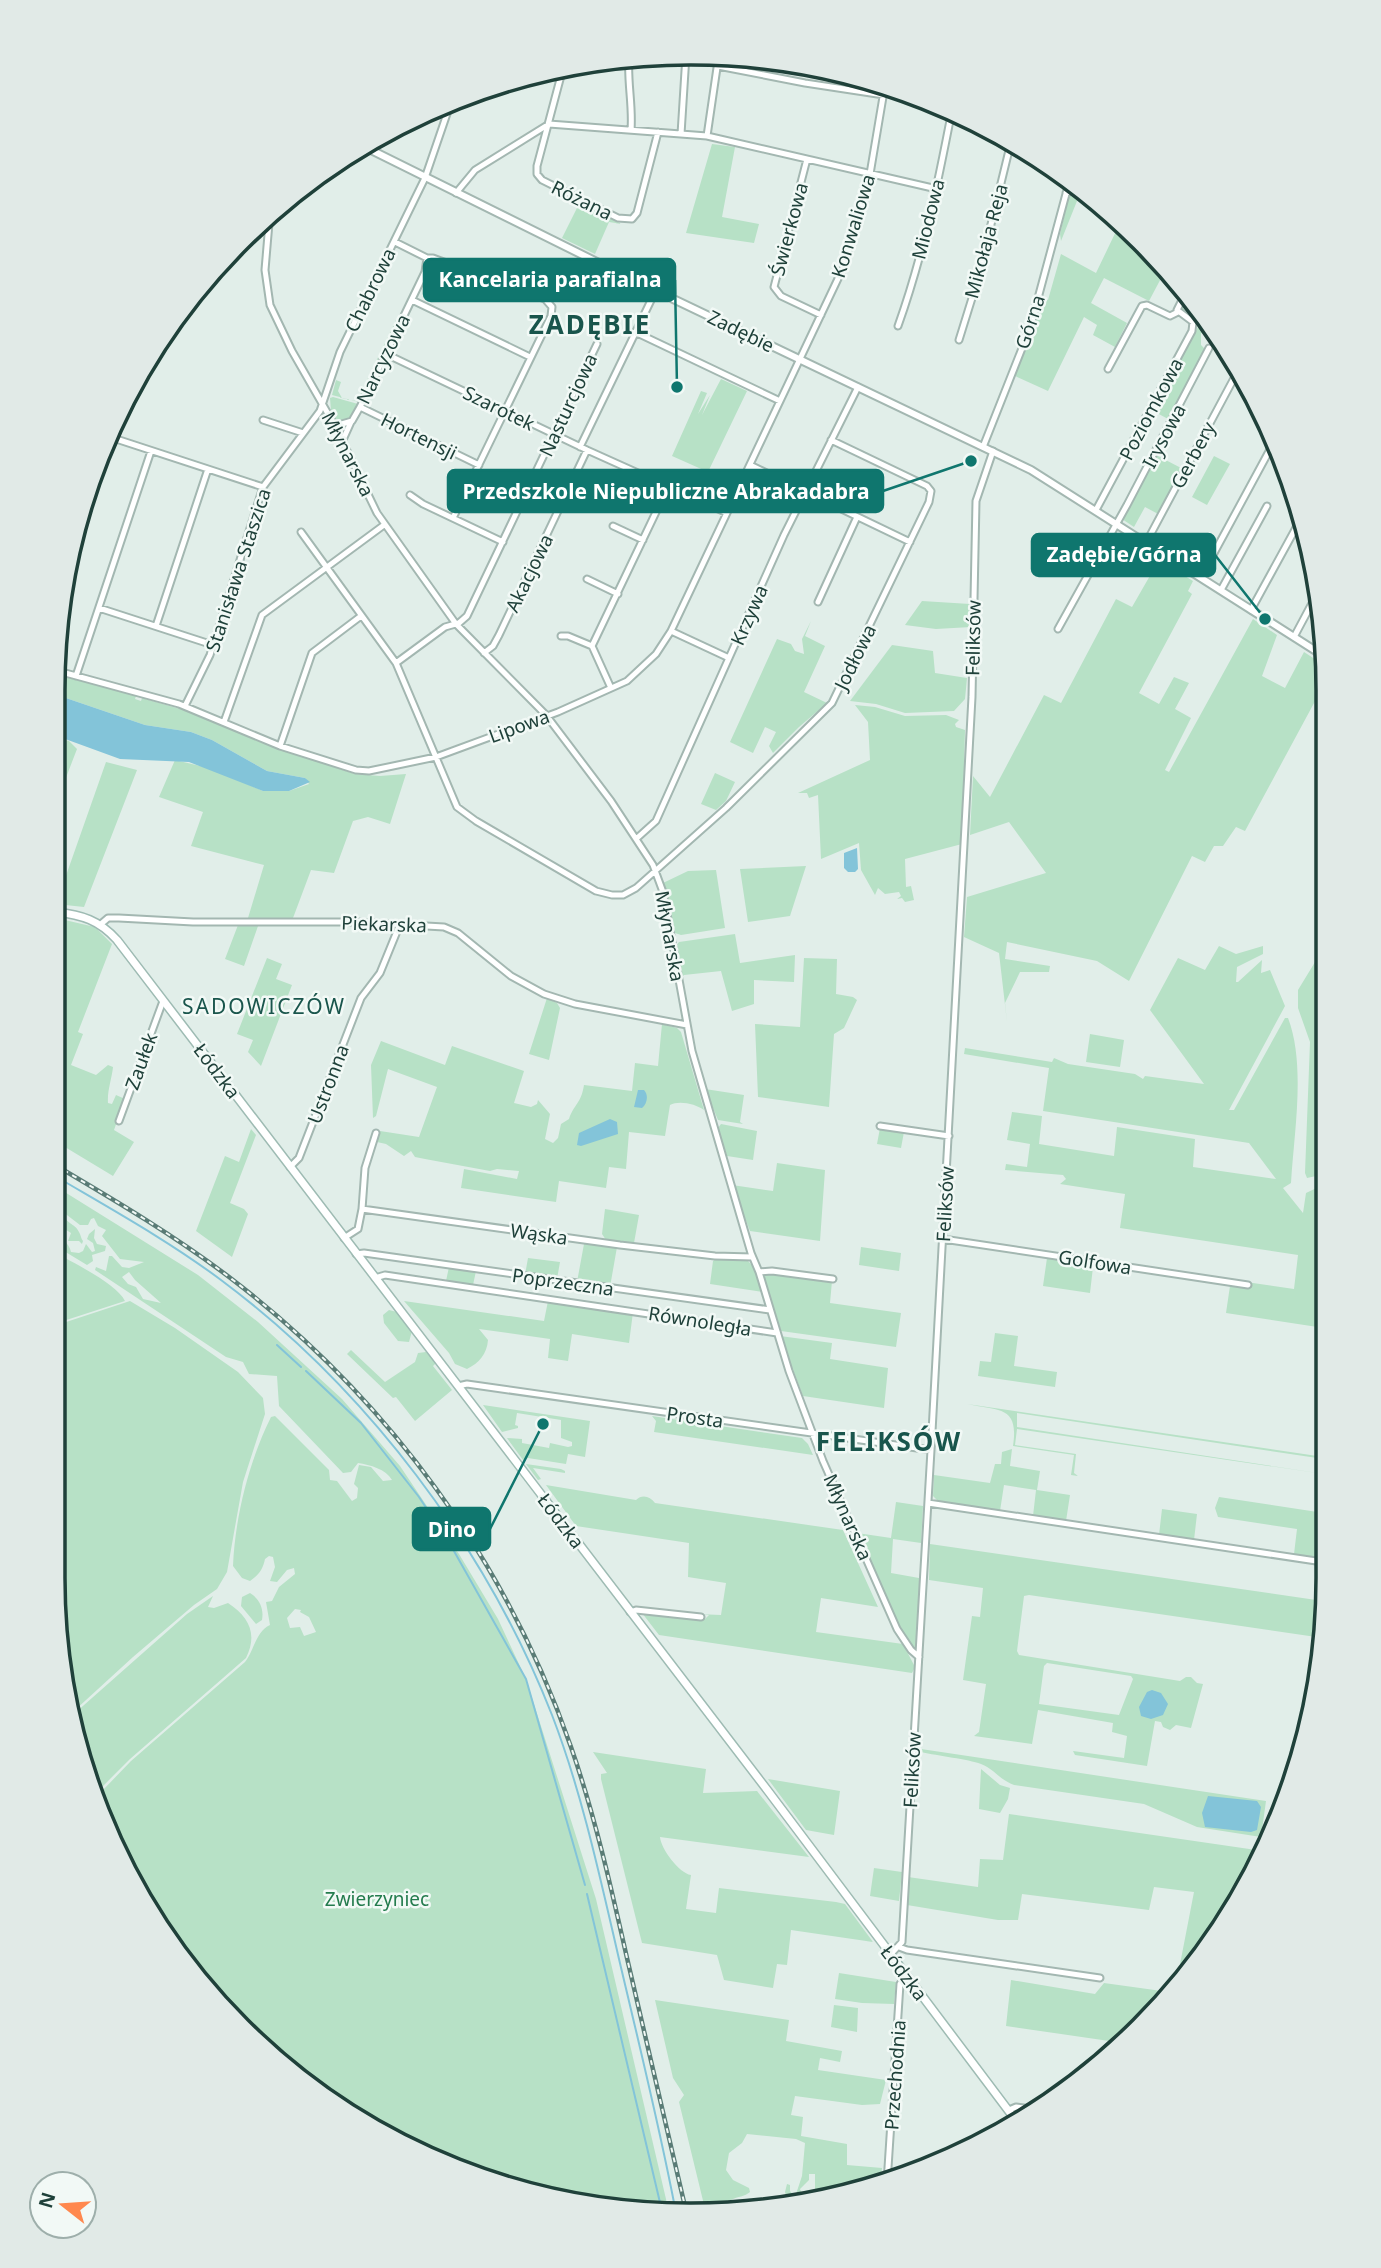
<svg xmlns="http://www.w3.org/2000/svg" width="1381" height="2268" viewBox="0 0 1381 2268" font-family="'Noto Sans',sans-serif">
	<rect width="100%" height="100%" fill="#e1eee9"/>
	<!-- green -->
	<path fill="#b7e1c6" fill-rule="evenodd" d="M712,144L735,147L722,217L759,224L754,243L686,233Z
		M1085,190L1090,194L1077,201L1061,241L1060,234L1069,196Z
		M579,204L622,224L609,222L595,254L562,238Z
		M1120,223L1167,267L1149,301L1104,278L1091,303L1127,323L1115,347L1093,335L1097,325L1084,317L1048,391L1015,376L1045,298L1048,300L1061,254L1096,273Z
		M1186,293L1218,337L1211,351L1209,340L1205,334L1201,333V345L1206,350L1181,397L1171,411L1170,420L1155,412L1157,403L1166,391L1169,379L1198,327L1197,320L1185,313L1181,306Z
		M396,320L399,321L359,402L332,395L336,380L341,382L338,391L342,398L357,401Z
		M721,379L747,391L708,472L672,456L701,391L707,393L698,414L710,395L702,415Z
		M333,397L358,404L348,421L341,423L335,419L331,411L330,398Z
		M1156,455L1183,469L1160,515L1145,507L1134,527L1122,519Z
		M1214,456L1230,464L1207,505L1192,497Z
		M1159,560L1193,581L1188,591L1192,594L1139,693L1159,704L1174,677L1189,683L1175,709L1191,718L1165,770L1169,772L1253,619L1277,635L1262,676L1285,688L1304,652L1327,667V679L1245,831L1236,827L1223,846H1214L1205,862L1192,856L1129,981L1097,961L1007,942L1005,959L1050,966L1049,972H1020L1005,1003L1007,1022L999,953L964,937L967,897L1046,873L1009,822L970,835L973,776L990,797L1044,695L1061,703L1116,599L1132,607Z
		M922,601L970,604L971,627L936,629L905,625Z
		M811,621L805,636L825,646L804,692L827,703L799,727L773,753L769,746L776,732L765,727L753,753L730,742L777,639L791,644L795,651L804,654L802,639Z
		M892,645L933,651L935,673L967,678L965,699L954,711L905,713L876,704L850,701Z
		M58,675L136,696L135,699L141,701L142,698L187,711L285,751L355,774L380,776L406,774L390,824L368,817L353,821L334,873L311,870L293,918H248L264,865L191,846L203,812L159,797L175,760L213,769L263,791H289L309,784L305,778L267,771L212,740L191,732L145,725L57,695Z
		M855,705L875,707L905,716L946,715L959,720L955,724L956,727L965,730L962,844L905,859L906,887L911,886L914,900L905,902L902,898L897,899L901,896L899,892L885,894L878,888L875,895L861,870L859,843L821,859L818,795L809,798L807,793H798L870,760L868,722Z
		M57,738L69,741L77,749L57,801Z
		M106,762L137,770L84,907L56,904Z
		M715,773L735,782L726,801L716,810L701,804Z
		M806,866L790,916L748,922L740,869Z
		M716,870L725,928L681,935L675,933L663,883L688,871Z
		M56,918L95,927L112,944L78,1032L83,1034L71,1065L96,1075L108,1065L113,1067C112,1078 107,1091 108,1103L112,1104L116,1095L125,1099L114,1130L134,1142L113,1176L55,1141Z
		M238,925L258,926L244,966L225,959Z
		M735,934L740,963L795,955L794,982L754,980V1004L732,1011L721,971L684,975L681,978L675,947L679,942Z
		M1326,944L1325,1174L1307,1178L1305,1173L1310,1042L1298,1008V990Z
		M1219,946L1236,954L1263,946V954L1237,967L1236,982H1238L1262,960L1261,973L1270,970L1285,1006L1229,1110H1234L1285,1018H1288C1306,1065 1294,1132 1291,1183L1283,1188L1303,1213L1306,1193L1325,1184V1227L1317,1233L1325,1243L1324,1328L1226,1313L1230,1286L1245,1287L1246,1282L1294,1289L1298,1255L1120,1228L1125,1194L1060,1184L1066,1179L1063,1175L1005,1170L1006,1164L1027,1167L1030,1144L1007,1140L1012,1112L1042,1116L1039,1144L1114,1156L1117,1127L1195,1139L1193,1167L1276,1179L1249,1143L1043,1111L1049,1068L964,1054L965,1048L1052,1062L1054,1058L1068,1064L1135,1074L1143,1079L1145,1076L1204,1084L1150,1010L1178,958L1205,970Z
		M267,958L282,964L276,979L292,985L261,1066L248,1052L253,1040L237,1034Z
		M804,958L837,959L836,994L853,997L857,1000L844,1028L834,1034L829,1107L758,1097L755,1024L800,1027Z
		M547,998L557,1003L560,1008L549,1060L529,1054Z
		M662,1024L677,1028L681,1032L704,1110C696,1104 679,1100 670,1105L665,1136L629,1132L626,1169L609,1167L606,1188L559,1181L556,1202L461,1188L464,1169L517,1179L519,1171L497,1169L490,1171L425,1159L415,1157L411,1151L404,1156L386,1144L377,1142L380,1131L419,1137L437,1087L388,1069L376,1116L373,1118L371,1065L381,1041L445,1065L452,1046L524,1071L514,1103L531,1107L537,1104L538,1100L550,1114L545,1139L553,1143L558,1138L561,1124L569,1119C574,1104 581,1104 584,1085L632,1091L635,1063L658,1066Z
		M1090,1034L1124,1040L1120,1067L1086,1062Z
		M705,1089L744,1095L740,1122L743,1124L718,1120Z
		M721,1124L757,1131L753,1160L727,1156L718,1128Z
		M880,1128L904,1132L901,1148L877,1144Z
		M251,1129L256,1135L230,1203L244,1209L248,1214L232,1257L196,1231L225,1156L239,1162Z
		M777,1163L825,1170L820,1241L750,1231L732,1185L773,1191Z
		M55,1186L198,1275L258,1322L342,1399L400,1466L459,1554L498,1619L526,1679L596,1899L669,2212L486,2182L336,2108L184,1966L93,1795L103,1790L131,1761L245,1662C254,1651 256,1631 270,1625L266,1602L272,1601L279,1587L295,1574L294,1568L287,1570L277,1582L270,1581L275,1567L273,1557L269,1556L265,1559C263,1569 259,1575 250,1581L242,1578L233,1566C235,1517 249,1461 271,1417L275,1416L329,1470L330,1480L337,1481L352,1501L357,1498L358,1488L354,1484L359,1465L371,1467L383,1481L392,1480C386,1469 370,1465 358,1463L351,1472L343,1473L279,1406L277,1376L249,1374L243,1362L226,1357L95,1270L96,1267L106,1271L109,1256H112L122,1267L129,1268L144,1262L120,1259L102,1236L106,1230L98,1226L94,1218L91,1219L88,1225H80L63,1212C65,1224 75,1223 79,1232C81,1235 81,1239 83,1241L82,1244L79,1241H68L71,1233L60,1226L57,1228C59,1238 69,1242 71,1252L79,1253L83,1251L86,1244L92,1252L95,1251L93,1243L87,1239L89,1234L95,1229L94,1238L97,1244L106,1246L105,1251L92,1255L93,1261L87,1265L54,1245ZM129,1272L135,1280L161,1303L143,1299L136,1287L128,1284L122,1277ZM295,1609L301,1610L300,1612L309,1617L316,1632L304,1636L300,1627L290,1628L287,1618Z
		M605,1209L639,1215L634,1243L606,1240L602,1234Z
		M564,1241L617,1247L610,1287L577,1282L584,1244Z
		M861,1247L901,1253L899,1271L859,1265Z
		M54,1252C72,1262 117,1284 125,1301L54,1324Z
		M528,1258L560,1262L557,1279L525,1275Z
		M1047,1258L1093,1267L1090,1293L1043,1286Z
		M716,1259L748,1261L755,1268L763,1292L710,1284L713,1261Z
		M449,1267L476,1271L473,1285L446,1281Z
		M765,1272L832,1281L830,1303L901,1313L896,1347L781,1331L763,1273Z
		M130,1301L175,1328L238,1372L263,1398L265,1414L243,1482L227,1572L217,1589L194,1605L133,1657L74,1711L53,1577L54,1326Z
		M404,1301L544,1321L548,1301L633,1312L629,1343L572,1334L568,1361L548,1358L550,1339L479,1329L488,1340C487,1354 479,1363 467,1369L455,1364L449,1353Z
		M389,1310L397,1312L412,1331L409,1342L398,1341L384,1323L383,1315Z
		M995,1333L1018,1336L1014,1366L1057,1372L1055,1387L978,1376L980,1361L991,1362Z
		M780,1336L832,1343L830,1359L888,1368L884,1408L803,1396Z
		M351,1350L385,1382L415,1362L418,1353L426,1352L436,1363L433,1366L452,1390L415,1421L396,1397L393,1398L347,1354Z
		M967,1404L1324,1457V1459L1017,1413V1427L1324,1474L1017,1429L1015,1445L1076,1454L1074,1473L1078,1476L1071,1475L1074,1455L1013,1446C1019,1406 1000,1411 967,1404Z
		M483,1405L590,1421L585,1457L568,1454L566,1464L528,1458L523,1460L507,1438L522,1439V1443L549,1448L550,1443L568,1447L572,1446V1442L561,1438V1420L517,1413L515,1425L518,1426V1428L502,1432Z
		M652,1416L802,1438L808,1444L813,1455L654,1432L656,1421Z
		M1012,1449L1010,1466L1040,1471L1037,1490L1070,1495L1066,1521L1033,1516L1036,1490L1004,1485L1000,1511L939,1502L933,1496L934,1475L990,1483L995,1464H1001L1002,1452Z
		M526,1464L561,1469L565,1471V1473L533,1468L541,1479L538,1480Z
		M546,1485L636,1500C642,1494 650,1496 655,1503L843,1530L878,1607L821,1598L816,1632L903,1644L915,1667L912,1673L659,1635L642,1613L705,1619L709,1615L697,1614L721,1615L726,1583L688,1577L689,1543L576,1526Z
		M1219,1497L1324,1513L1323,1559L1294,1554L1297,1529L1218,1517L1215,1508Z
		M896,1502L923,1506L921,1543L893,1539L891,1573L919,1578L921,1567L917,1659L903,1634L857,1533L891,1538Z
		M1162,1509L1197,1514L1194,1540L1159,1535Z
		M930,1544L1323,1601V1638L1029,1595L1024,1596L1017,1651L1019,1655L1180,1681L1186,1677H1191L1197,1683L1203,1684L1191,1728L1176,1725L1170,1730L1163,1727L1161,1722L1155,1721L1147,1766L1075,1755L1073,1751L1124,1758L1127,1736L1112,1732L1113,1723L1038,1710L1032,1744L974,1736L979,1732L986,1684L963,1680L972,1616L980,1617L983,1588L929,1580ZM1047,1663L1131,1676L1133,1679L1119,1715L1039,1704L1044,1666Z
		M250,1593C260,1599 264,1609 262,1620L256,1624L241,1606L242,1597Z
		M213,1596L208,1607L214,1608L228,1603C249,1617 258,1634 246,1658L130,1759L101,1788L92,1793L86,1782L75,1713L187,1614Z
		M921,1749L1266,1801L1261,1837L1197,1827L1144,1804L1014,1785C1000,1780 994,1769 981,1764C968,1759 938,1756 921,1752Z
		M593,1752L706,1769L703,1793L757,1791L809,1857L660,1837C661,1849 679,1873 691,1875L686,1909L716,1913L719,1888L836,1902L845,1904L873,1942L791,1930L787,1965L777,1964L773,1988L724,1980L717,1955L642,1943L601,1779V1774L607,1773Z
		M981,1769L1000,1785L1010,1788L1008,1799L1000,1813L979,1809Z
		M768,1779L840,1791L834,1835L806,1830Z
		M1009,1814L1263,1851L1197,1966L1176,1985L1194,1892L1154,1887L1149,1910L1022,1894L1018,1920H998L907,1905L908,1877L978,1887L980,1859L1003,1860Z
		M874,1868L902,1872L899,1901L870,1896Z
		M839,1973L896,1982L894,2004L862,2003L835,1999Z
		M1011,1980L1095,1994L1104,1983L1169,1992L1116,2042L1006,2026Z
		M655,2000L789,2020L786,2041L842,2051L840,2062L820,2058L818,2070L886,2080L880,2104L862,2105L795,2096L791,2115L803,2117L801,2136L847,2144V2165L882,2168L880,2184L867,2186L847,2184V2190L815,2195V2174H809V2180L800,2189L803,2197L787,2200L785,2192L787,2184L790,2185V2191L793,2195L796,2194L802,2176L805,2143L796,2139L747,2134L742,2143L729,2153L726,2170L733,2180L749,2188L750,2192C744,2197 740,2196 733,2199C720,2204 725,2210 706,2213L679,2102L684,2095L673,2078Z
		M834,2005L858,2008L857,2032L831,2027Z"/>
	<!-- water -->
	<path fill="#83c4d9" d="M57,695L145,725L191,732L212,740L267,771L305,778L310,782L289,791H263L189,762L120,759L57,736Z
		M857,848L858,869L855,872H848L844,868V853Z
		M638,1090H644C649,1095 647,1104 642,1108L634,1107Z
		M610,1119L617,1122L618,1134L581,1146L577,1145L579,1133Z
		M1152,1690L1161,1693L1168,1704L1163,1715L1151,1719L1141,1716L1139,1707L1147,1692Z
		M1208,1796L1257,1801L1261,1807L1257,1830L1251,1832L1205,1827L1202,1813Z"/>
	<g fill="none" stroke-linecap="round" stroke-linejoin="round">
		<!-- stream -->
		<path stroke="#83c4d9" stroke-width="2" d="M55,1176C111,1209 169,1241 221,1280C366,1388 486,1547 552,1715C582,1793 600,1877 619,1959C639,2044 660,2128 676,2213
			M277,1345L301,1367
			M306,1371L361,1423L419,1497L450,1544L526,1679L585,1885
			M587,1894L662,2211"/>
		<defs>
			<path id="minor" d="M629,57C627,82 633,105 631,130
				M718,66L805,83L884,95
				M563,68L537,166V174L542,180L618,218L632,219L637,213L658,132
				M681,134L686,55
				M707,136L719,54
				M807,159L774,287L781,296L821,315
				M456,193L475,170L549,124L707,136L937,189
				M1066,193L1083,188
				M270,211L265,270L270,305L292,351L335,426L377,513L456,624L546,715L611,801L653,865L663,892L692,1051L751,1253L759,1272L789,1371L823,1461L897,1629L911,1650L919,1657
				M395,242L427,258H433L545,299L552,307L551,316L453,518
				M412,300L530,357
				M898,326C923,256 938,183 952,110
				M635,332L780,401
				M959,340L977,282L1011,142
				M386,354L587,450L727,513
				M1108,369L1142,306L1147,305L1170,316L1178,312
				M360,407L479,465
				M263,420L303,433
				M335,426L352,421L360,407L425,272L427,258
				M107,436L263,487
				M342,442L351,422
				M580,447L656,290
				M983,447L1030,328L1070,179
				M750,465L910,542
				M410,495L423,504L503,542
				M1096,510L1192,331L1193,322L1177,310L1186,292
				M613,526L643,540
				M301,532L396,663L457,807L476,821L596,891L612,895H623L636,888L726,808L832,703L929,502L931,491L927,486L831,440
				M1146,543L1240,367
				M1201,577L1273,444
				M587,579L618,594
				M1221,590L1267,506
				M818,602L857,517
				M99,608L213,645
				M1251,610L1303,515
				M156,626L208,469
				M1058,629L1127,505L1209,348
				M671,631L729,658
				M561,636H568L592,646
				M1294,637L1318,592
				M484,653L493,646L499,635L587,450
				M396,663L445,627L459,623L467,616L597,344
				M58,671L179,704L280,746L356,770L369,771L436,757L558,712L627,681L656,654L671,631L844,266L870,174L885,85
				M76,676L151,451
				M611,688L592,646L668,487
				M185,706L210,655L263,487L320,411L340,352L425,178L451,102
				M224,722L262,615L384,525
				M280,746L312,653L361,616
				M636,839L656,821L784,535L858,387
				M101,924L108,918H119L193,922H356L444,927L458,933L511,976L544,994L575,1004L687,1025
				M119,1121L163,1001
				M880,1126L949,1136
				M290,1167L299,1158L361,998L380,973L400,924
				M362,1209L365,1168L376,1133
				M344,1238L358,1229L362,1209L620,1245L715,1256L752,1257
				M943,1239L1248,1285
				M356,1254L364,1253L770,1310
				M759,1272L772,1271L833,1279
				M375,1278L385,1275L777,1333
				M458,1386L467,1384L931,1450
				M928,1503L1323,1562
				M630,1612L636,1610L701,1617
				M899,1947L907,1950L1100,1978
				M890,1955L902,1942L931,1450L972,697L976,501L993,451
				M1009,2110L1016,2107L1040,2110
				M887,2183L900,1984L906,1976"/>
			<path id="tertiary" d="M361,145L621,274L1031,470L1327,658"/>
			<path id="secondary" d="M56,912C82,915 99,920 117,940L768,1791L1017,2122"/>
		</defs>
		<!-- minor casing -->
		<use href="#minor" stroke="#a3b7b1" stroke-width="9"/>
		<!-- tertiary casing -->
		<use href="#tertiary" stroke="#a3b7b1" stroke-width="10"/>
		<!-- secondary casing -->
		<use href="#secondary" stroke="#9ebbb3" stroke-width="10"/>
		<!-- minor -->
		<use href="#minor" stroke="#fff" stroke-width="5"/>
		<!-- tertiary -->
		<use href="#tertiary" stroke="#fff" stroke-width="6"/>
		<!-- secondary -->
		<use href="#secondary" stroke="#fff" stroke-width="7"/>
		<defs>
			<path id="rail" d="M55,1165C116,1201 177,1237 233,1280C388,1399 507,1562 571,1747C595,1816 611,1887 627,1958C647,2044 667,2129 687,2215"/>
		</defs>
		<!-- rail casing -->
		<use href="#rail" stroke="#5a7c76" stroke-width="4.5"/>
		<!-- rail -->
		<use href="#rail" stroke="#f2f9f6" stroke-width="2" stroke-dasharray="5" stroke-linecap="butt"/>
	</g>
	<g text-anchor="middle" stroke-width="5" stroke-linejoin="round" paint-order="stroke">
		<!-- street labels -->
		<g font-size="19" fill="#1f413a" stroke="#f2f9f6">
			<text transform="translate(582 200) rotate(26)" y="7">Różana</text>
			<text transform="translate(928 219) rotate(-76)" y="7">Miodowa</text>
			<text transform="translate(853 226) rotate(-73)" y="7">Konwaliowa</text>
			<text transform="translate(789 229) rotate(-75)" y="7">Świerkowa</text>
			<text transform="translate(986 241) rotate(-75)" y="7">Mikołaja Reja</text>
			<text transform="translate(370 290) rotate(-64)" y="7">Chabrowa</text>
			<text transform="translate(1030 322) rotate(-72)" y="7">Górna</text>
			<text transform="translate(741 331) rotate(26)" y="7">Zadębie</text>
			<text transform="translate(383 359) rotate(-64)" y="7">Narcyzowa</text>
			<text transform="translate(568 405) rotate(-65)" y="7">Nasturcjowa</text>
			<text transform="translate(499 408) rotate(26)" y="7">Szarotek</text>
			<text transform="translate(1151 409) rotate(-62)" y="7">Poziomkowa</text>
			<text transform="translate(419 436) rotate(26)" y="7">Hortensji</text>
			<text transform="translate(1164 436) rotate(-62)" y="7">Irysowa</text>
			<text transform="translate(348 454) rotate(63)" y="7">Młynarska</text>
			<text transform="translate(1193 455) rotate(-62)" y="7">Gerbery</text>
			<text transform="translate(238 570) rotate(-72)" y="7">Stanisława Staszica</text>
			<text transform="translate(529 573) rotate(-64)" y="7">Akacjowa</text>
			<text transform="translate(749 615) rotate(-66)" y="7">Krzywa</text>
			<text transform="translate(973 638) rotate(-89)" y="7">Feliksów</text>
			<text transform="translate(855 657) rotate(-64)" y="7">Jodłowa</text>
			<text transform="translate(519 726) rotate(-20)" y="7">Lipowa</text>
			<text transform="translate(384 924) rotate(2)" y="7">Piekarska</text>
			<text transform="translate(670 936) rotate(80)" y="7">Młynarska</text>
			<text transform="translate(141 1061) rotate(-70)" y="7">Zaułek</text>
			<text transform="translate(217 1071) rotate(53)" y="7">Łódzka</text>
			<text transform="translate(328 1084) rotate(-69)" y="7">Ustronna</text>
			<text transform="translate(945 1204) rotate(-87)" y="7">Feliksów</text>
			<text transform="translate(539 1234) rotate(8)" y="7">Wąska</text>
			<text transform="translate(1095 1262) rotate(9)" y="7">Golfowa</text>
			<text transform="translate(563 1282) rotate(8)" y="7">Poprzeczna</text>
			<text transform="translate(700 1321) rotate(9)" y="7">Równoległa</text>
			<text transform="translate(695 1417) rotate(8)" y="7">Prosta</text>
			<text transform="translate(848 1517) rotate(66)" y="7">Młynarska</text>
			<text transform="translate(561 1521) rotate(53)" y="7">Łódzka</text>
			<text transform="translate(912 1770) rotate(-87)" y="7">Feliksów</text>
			<text transform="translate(904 1973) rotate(53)" y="7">Łódzka</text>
			<text transform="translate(895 2075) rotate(-86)" y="7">Przechodnia</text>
		</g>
		<!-- park labels -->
		<g font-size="19" fill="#247c4e" stroke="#f2f9f6">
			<text x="377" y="1906">Zwierzyniec</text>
		</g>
		<!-- neighbourhood labels -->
		<g font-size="21" letter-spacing="2" fill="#19554c" stroke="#f2f9f6">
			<text x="264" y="1014">SADOWICZÓW</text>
		</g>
		<!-- district labels -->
		<g font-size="26" font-weight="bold" letter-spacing="2" fill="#19554c" stroke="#f2f9f6">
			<text x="590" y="334">ZADĘBIE</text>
			<text x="889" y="1451">FELIKSÓW</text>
		</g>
	</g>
	<!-- crop -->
	<path d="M0 0H1381V2268H0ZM690 65H691A625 625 0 0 1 1316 690V1578A625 625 0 0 1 691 2203H690A625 625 0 0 1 65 1578V690A625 625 0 0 1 690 65Z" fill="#e1eae7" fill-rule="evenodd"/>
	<path fill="none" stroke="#1f413a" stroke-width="3.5" d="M690 65H691A625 625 0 0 1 1316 690V1578A625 625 0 0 1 691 2203H690A625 625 0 0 1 65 1578V690A625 625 0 0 1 690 65Z"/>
	<!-- callouts -->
	<path fill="none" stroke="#0f766e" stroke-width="2.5" d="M677 387L675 280M971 461L883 491M1265 619L1215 555M543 1424L490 1529"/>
	<g fill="#0f766e" stroke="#f2f9f6" stroke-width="2.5">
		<circle cx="677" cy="387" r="7"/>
		<circle cx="971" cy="461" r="7"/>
		<circle cx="1265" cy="619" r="7"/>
		<circle cx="543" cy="1424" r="7"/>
	</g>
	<g fill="#0f766e" stroke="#0f766e" stroke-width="2.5">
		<rect x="424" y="259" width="251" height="42" rx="7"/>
		<rect x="448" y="470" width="435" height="42" rx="7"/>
		<rect x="1032" y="534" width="183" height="42" rx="7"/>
		<rect x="413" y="1508" width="77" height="42" rx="7"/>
	</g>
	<g font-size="21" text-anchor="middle" font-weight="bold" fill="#fff">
		<text x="550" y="287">Kancelaria parafialna</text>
		<text x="666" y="499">Przedszkole Niepubliczne Abrakadabra</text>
		<text x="1124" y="562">Zadębie/Górna</text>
		<text x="452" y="1537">Dino</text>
	</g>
	<!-- north arrow -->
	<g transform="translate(63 2205) rotate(287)"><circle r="33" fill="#f2f9f6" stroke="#9eafab" stroke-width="2"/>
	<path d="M0-5L12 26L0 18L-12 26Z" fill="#ff884e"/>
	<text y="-10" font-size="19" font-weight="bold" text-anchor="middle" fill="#1f413a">N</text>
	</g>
</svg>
